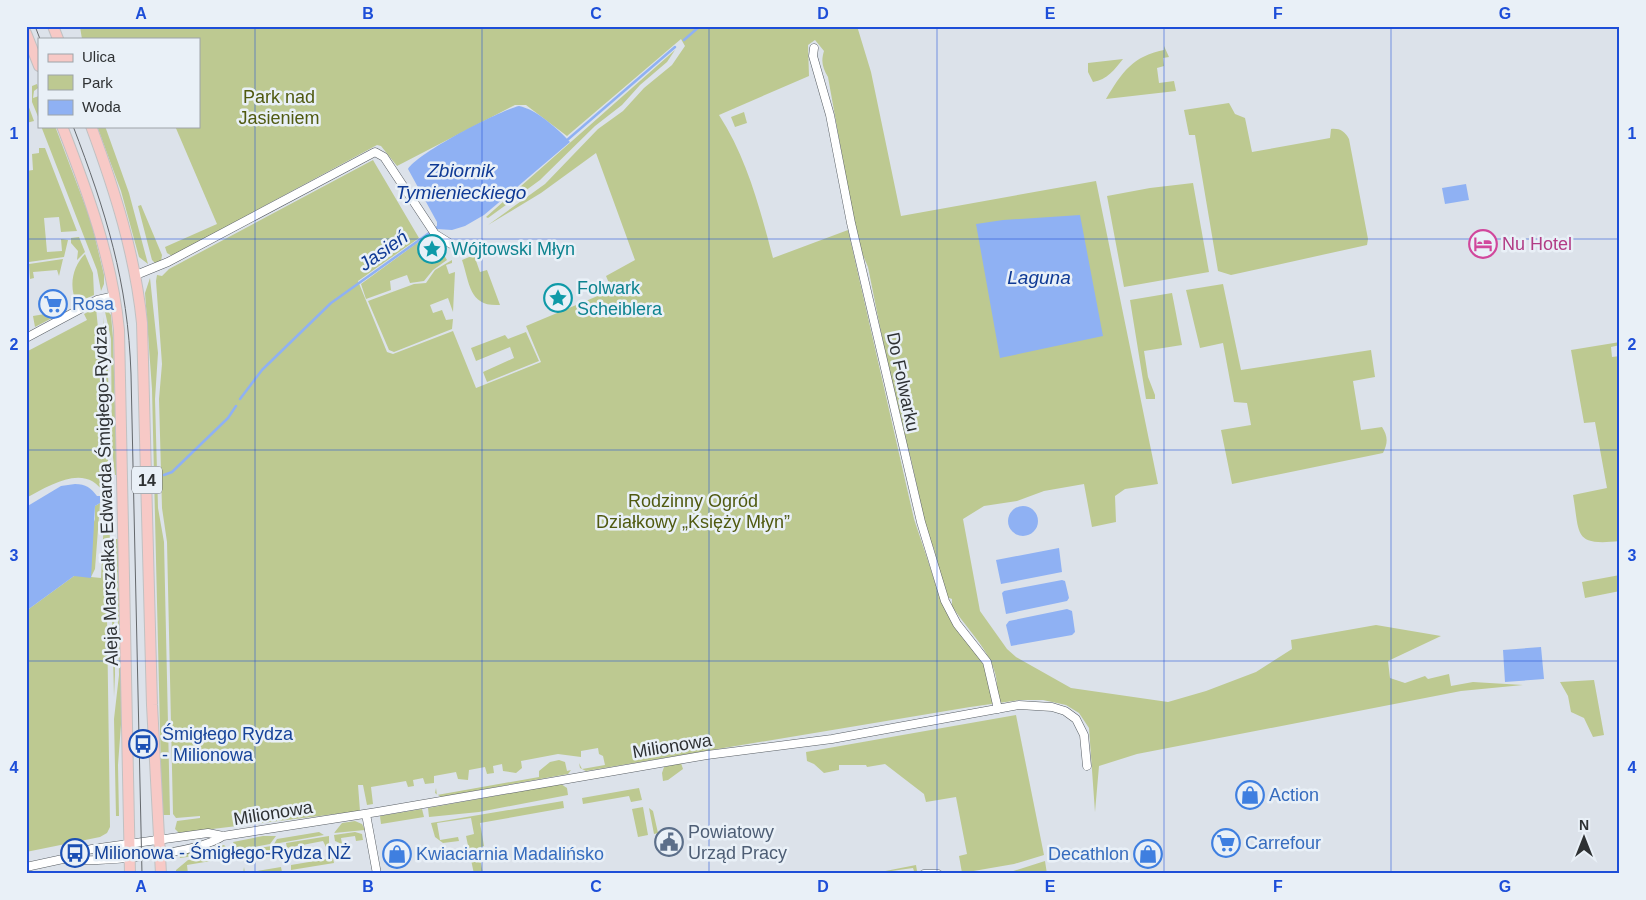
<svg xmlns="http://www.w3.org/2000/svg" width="1646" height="900" viewBox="0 0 1646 900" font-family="Arial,sans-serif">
	<rect width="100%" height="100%" fill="#dce2ea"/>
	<!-- green -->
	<path fill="#bdc991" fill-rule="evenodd" d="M857,26L871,72L901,216L1096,181L1158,484L1125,489L1115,496L1116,522L1092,527L1084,484L1044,491L1017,501L984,506L963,519L980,611L1007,649L1016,657L1071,688L1168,702L1206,691L1256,672L1292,649L1291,640L1376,625L1441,636L1388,661L1390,678L1405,683L1425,676L1428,679L1449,674L1451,686L1473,682L1523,685L1461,691L1137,754L1099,766L1095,812L1089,728L1079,713L1066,705L1043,700H1019L970,707L586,771L580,768L579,763L582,769L605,765L603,756L599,754L598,748L581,751V757L558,754L521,761L522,768L516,773L503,771L502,764L493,766L494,773L487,774L485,767L469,770L468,780L458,779L456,772L434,776V783L425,784L423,778L413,780L414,786L408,787L406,781L371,787L373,804L367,805L363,785H358L360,811L179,833L175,829L177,821L200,818V816L176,818L173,814L167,542L162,508L159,399L162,364L156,281L157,275L162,276L169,269L373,160L419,238L358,281L387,352L393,354L453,331L476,388L541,362L526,326L612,290L606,276L635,260L596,153L541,193L488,225L545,184L598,129L623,111L644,88L672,65L685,46L681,39L567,136L526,105H515L397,166L381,146L377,145L172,256L167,253L165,247L217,224L175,126H199V39H82L80,27ZM815,40L824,51C821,61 822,67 828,77L850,200L862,253L868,267L896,407L911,459L928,536L934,549L946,597L952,599V606C967,630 996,655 997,685L988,677L984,663L953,622L941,600L914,519L848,230L773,258C760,209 747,158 719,115L809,76L808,45Z
		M1164,46L1169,57L1163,58L1164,66L1157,68L1159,83L1174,81L1176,91L1106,99C1122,72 1133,56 1164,50Z
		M675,50L667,62L640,85L622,105L595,126L540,180L488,218L486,217Z
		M1123,59C1115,69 1107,80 1093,82L1088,72V63Z
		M37,84L38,88L34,91L33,98L39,96V119L32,102V86Z
		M26,85L27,102L34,121L26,123Z
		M1229,103L1235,114L1245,118L1252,152L1330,138L1331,129C1339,128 1345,131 1349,139L1368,239L1367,245L1231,275L1218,271L1195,135H1189L1184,110Z
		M744,112L747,123L735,127L731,117Z
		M41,126H55L91,221L104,275V284L101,291L97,270Z
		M97,126H105L129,193L148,264L139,257L121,191Z
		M39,148H45L77,231L61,232L59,217L44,218L47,252L62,251L61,239L68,240L64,257L29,262L26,252V171L33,170L32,154L39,153Z
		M1193,183L1209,272L1124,287L1107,196L1150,188Z
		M141,205L162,255L161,262L156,264L152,260L138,206Z
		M428,235L431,238L422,247L432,260L442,252L447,260L433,270L424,281L410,283L407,275L390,281L391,290L366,299L361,284Z
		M79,237L85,252L77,260L78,251L71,243V238Z
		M85,254L93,273L94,295L77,303C68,286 73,266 85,254Z
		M474,255L480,272L487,270L500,305C469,307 470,284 462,260Z
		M63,259L59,276L57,270L33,272L34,278L30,279L29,264Z
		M452,260V263L446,265L449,274L455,272L453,312L448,298L430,305L433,313L442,310L446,320L453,319L452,329L394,352L389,350L368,301L414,284L426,283L435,270Z
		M150,278L158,353L155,399L158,508L164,542L170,815H162L152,389L145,293Z
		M1223,284L1241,370L1371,350L1375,377L1353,381L1361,430L1382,427C1388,436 1388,443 1383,453L1232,484L1221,430L1251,425L1247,403L1234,402L1223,343L1200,348L1186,290Z
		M1172,293L1182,345L1144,351L1148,377L1155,395V399H1146L1130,300Z
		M104,307L111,315L113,338L117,475H115L112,449L111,339Z
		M96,308L101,358L104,443L108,460L109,474L98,475L99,478L109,477V493L105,495C87,462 52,484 26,498V352L87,320L84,314Z
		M51,313L52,318L35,327L33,316Z
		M103,317L108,363L109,441Z
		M526,332L539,361L487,382L483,372L514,358L510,347L476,361L471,348L505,335L508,339Z
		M1620,342V345L1611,347L1612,357L1620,356V541C1573,546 1580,535 1573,495L1607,488L1595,422L1584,423L1571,350Z
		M109,498L111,595L107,617L110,827L107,833L100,837L26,852V611L74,576L95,519V506L100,503L95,569L91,577L101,578L105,499Z
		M116,539H119L122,711L118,765L119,816H116L114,719L119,675Z
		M1620,575V591L1585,598L1582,582Z
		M114,604L115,675L114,697L112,617Z
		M1594,680L1604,735L1593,737L1584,718L1571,712L1568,696L1560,682Z
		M1016,715L1044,855L1014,864L962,873L959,856L967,854L956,797L926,802L924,794L885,764L867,767L866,765H839V770L824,773L814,764L807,761L806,752Z
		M559,760L565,762L567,771L571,770L568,774L441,797L435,793L436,788L437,795L539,777V771L550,762Z
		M681,763L683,769L668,780L663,781L662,773L664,767Z
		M561,784L567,788L568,795L479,812L429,817L428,808Z
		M639,788L642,800L631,802L629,796L583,804L582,798Z
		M563,801L564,808L480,823L484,846L478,848L483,874H474L466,836L474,834L471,818L437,823L440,840L458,837L459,841L443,843L435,837L431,823Z
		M643,807L648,835L638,837L632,809Z
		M649,808L653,811L658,833L654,834Z
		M422,809L424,817L381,824L380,816Z
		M355,821L362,824L365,830L334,833L342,823Z
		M319,832L324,835L274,844L277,839Z
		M355,832L362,834L363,840L356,841L355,836L341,838L342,844L335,841L334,835Z
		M263,836H276L270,844L237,850L233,842Z
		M329,836V843L326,847L323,841L287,848L286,843Z
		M224,845L230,851L180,858L179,854Z
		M278,845L279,849L240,856V851Z
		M216,856L217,860L187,865L188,874H176V870L188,860Z
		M333,858L334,863L291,870V865Z
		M1045,861L1047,874H1004Z
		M916,865L917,871H914L913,868L870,874Z
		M244,867L245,873L281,867L282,872L243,874Z"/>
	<!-- water -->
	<path fill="#8fb1f3" d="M519,106C536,109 558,129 570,142L484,215L465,226L452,230L437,229V222L408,169C419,152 499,111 519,106Z
		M1466,184L1469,200L1445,204L1442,188Z
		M1080,215L1103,336L1000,358L976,224L1003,220Z
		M75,484C86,484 91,488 97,496H100V503L95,506L91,578L74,576L26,611V507L61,486Z
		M1008 521a15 15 0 1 1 30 0a15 15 0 1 1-30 0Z
		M1059,548L1062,572L1001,584L996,560Z
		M1062,580L1065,581L1069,598L1067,601L1006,614L1002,593L1004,591Z
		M1067,609L1072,611L1075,632L1072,635L1011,646L1006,625L1009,621Z
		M1541,647L1544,679L1505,682L1503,650Z"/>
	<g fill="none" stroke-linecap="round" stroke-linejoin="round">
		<!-- stream -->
		<path stroke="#8fb1f3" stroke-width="2.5" d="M684,40L700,26
			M566,141L675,47
			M240,399L262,370L331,303L439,226
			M164,475L172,472L228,418L236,406
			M99,500L109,496"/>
		<defs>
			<path id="minor" d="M814,48L813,56L830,115L851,223L921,522L945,601L957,624L987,662L998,709
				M136,275L168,262L375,152L384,157L435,234L451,244
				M26,338L97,300L115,296
				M366,814L377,874
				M63,859C95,864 197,854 223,836
				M26,867L63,859L75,853L92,849L208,833L223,836L377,812L707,755L832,739L1019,705L1052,707L1065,711L1076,719L1084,735L1087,766
				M924,874H938"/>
			<path id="major" d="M53,26L58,39
				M26,33L39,66
				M62,126C88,193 112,258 119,330L130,874
				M91,126C115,191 135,254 142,323L152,705L161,874"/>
		</defs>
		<!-- minor casing -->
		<use href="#minor" stroke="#585e64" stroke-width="9"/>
		<!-- major casing -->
		<use href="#major" stroke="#c0c1c2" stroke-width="12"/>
		<!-- minor -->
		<use href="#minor" stroke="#fff" stroke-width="8"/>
		<!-- major -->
		<use href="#major" stroke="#f7c9c6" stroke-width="10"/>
		<!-- tram -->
		<path stroke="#64686c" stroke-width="1" d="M35,26L40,39
			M73,126C106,212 128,282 131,374L142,874"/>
	</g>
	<!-- grid -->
	<path fill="none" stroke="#1d4ed8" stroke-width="1" stroke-opacity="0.55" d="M255,26V874M482,26V874M709,26V874M937,26V874M1164,26V874M1391,26V874M26,239H1620M26,450H1620M26,661H1620"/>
	<!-- icons -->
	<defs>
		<symbol id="hotel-ring" viewBox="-11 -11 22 22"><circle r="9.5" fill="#e9f0f7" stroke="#d1479c" stroke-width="1.5"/><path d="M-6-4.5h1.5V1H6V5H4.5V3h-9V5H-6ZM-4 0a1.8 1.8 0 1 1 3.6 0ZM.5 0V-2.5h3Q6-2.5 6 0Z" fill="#d1479c"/></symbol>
		<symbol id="sight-ring" viewBox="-11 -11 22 22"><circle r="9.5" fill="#e9f0f7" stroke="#0f9aa8" stroke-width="1.5"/><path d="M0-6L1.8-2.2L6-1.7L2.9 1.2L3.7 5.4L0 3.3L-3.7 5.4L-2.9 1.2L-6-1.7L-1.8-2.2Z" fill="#0f9aa8"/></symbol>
		<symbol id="supermarket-ring" viewBox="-11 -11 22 22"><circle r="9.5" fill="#e9f0f7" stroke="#3f7fe0" stroke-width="1.5"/><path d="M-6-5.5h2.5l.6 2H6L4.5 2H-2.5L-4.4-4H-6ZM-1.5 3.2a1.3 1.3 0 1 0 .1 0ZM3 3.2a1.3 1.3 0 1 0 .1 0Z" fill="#3f7fe0"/></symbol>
		<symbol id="bus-ring" viewBox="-11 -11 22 22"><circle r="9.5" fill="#e9f0f7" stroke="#1a4fb4" stroke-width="1.5"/><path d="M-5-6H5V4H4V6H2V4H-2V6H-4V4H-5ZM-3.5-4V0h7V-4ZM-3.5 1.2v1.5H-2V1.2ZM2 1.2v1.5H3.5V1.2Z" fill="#1a4fb4"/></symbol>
		<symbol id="shop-ring" viewBox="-11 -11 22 22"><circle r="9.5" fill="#e9f0f7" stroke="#3f7fe0" stroke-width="1.5"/><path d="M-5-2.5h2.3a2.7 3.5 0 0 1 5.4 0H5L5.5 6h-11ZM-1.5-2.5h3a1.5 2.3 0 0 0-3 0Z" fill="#3f7fe0"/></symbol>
		<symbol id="civic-ring" viewBox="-11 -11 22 22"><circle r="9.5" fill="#e9f0f7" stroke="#5c6f8a" stroke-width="1.5"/><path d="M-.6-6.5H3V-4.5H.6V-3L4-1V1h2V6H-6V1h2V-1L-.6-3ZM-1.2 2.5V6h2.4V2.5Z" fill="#5c6f8a"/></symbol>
	</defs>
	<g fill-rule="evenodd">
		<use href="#hotel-ring" x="1467" y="228" width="32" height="32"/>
		<use href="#sight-ring" x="416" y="233" width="32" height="32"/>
		<use href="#sight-ring" x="542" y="282" width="32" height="32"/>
		<use href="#supermarket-ring" x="37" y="288" width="32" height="32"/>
		<use href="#bus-ring" x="127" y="728" width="32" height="32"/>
		<use href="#shop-ring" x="1234" y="779" width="32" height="32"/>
		<use href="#civic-ring" x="653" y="826" width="32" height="32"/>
		<use href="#supermarket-ring" x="1210" y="827" width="32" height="32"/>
		<use href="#bus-ring" x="59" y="837" width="32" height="32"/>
		<use href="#shop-ring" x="381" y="838" width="32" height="32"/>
		<use href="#shop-ring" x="1132" y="838" width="32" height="32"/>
	</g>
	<g text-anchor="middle" stroke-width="5" stroke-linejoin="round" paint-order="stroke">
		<!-- shield labels -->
		<rect fill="#e9f0f7" stroke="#666a6e" stroke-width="1" x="132" y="466.5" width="30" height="27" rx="4"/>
		<g font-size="16" font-weight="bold" fill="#2e3133">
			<text x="147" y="486">14</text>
		</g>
		<!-- park labels -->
		<g font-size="18" fill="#505a11" stroke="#e9f0f7">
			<text x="279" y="103">Park nad<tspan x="279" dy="21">Jasieniem</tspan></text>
			<text x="693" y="507">Rodzinny Ogród<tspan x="693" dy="21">Działkowy „Księży Młyn”</tspan></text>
		</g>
		<!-- hotel labels -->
		<g font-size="18" fill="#b23c85" stroke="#e9f0f7" text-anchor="start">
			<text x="1502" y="250">Nu Hotel</text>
		</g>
		<!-- culture labels -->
		<g font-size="18" fill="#0d838f" stroke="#e9f0f7" text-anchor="start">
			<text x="451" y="255">Wójtowski Młyn</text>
			<text x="577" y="294">Folwark<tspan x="577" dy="21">Scheiblera</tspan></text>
		</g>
		<!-- shop labels -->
		<g font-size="18" fill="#366cbe" stroke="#e9f0f7" text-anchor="start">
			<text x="72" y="310">Rosa</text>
			<text x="1269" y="801">Action</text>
			<text x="1245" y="849">Carrefour</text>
			<text x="416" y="860">Kwiaciarnia Madalińsko</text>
			<text x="1129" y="860" text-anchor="end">Decathlon</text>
		</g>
		<!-- street labels -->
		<g font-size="18" fill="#2e3133" stroke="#e9f0f7">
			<text transform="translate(903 382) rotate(78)" y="6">Do Folwarku</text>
			<text transform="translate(106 496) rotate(-92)" y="6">Aleja Marszałka Edwarda Śmigłego-Rydza</text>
			<text transform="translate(672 746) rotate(-9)" y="6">Milionowa</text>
			<text transform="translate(273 813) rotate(-9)" y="6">Milionowa</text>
		</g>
		<!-- transit labels -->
		<g font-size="18" fill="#164399" stroke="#e9f0f7" text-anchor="start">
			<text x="162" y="740">Śmigłego Rydza<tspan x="162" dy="21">- Milionowa</tspan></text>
			<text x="94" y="859">Milionowa - Śmigłego-Rydza NŻ</text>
		</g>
		<!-- service labels -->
		<g font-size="18" fill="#4e5e75" stroke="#e9f0f7" text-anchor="start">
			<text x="688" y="838">Powiatowy<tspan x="688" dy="21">Urząd Pracy</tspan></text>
		</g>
		<!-- water labels -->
		<g font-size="19" font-style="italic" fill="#0f3a95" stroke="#e9f0f7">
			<text x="461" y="177">Zbiornik<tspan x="461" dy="22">Tymienieckiego</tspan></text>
			<text transform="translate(383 250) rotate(-35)" y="7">Jasień</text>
			<text x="1039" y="284">Laguna</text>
		</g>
	</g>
	<!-- border -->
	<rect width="1646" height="900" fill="none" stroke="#e9f0f7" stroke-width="55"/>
	<!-- legend -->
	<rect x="38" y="38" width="162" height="90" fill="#e9f0f7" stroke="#9ea4a9"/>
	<rect x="48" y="54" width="25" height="8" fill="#f7c9c6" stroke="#9ea4a9"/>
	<text x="82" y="62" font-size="15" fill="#2e3133">Ulica</text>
	<rect x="48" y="75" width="25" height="15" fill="#bdc991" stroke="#9ea4a9"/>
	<text x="82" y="88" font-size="15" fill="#2e3133">Park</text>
	<rect x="48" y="100" width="25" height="15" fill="#8fb1f3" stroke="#9ea4a9"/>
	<text x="82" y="112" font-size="15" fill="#2e3133">Woda</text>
	<!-- north arrow -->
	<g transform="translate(1584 838)" stroke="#e9f0f7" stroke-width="4" paint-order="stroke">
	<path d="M0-4L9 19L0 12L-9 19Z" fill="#2e3133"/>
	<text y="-8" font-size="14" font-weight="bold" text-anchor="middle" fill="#2e3133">N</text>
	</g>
	<rect x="28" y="28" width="1590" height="844" fill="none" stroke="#1d4ed8" stroke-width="2"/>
	<g font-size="16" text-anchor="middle" font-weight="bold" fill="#1d4ed8">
		<text x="141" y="19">A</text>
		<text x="368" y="19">B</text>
		<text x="596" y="19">C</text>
		<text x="823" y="19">D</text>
		<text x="1050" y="19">E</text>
		<text x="1278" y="19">F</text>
		<text x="1505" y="19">G</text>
		<text x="14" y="139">1</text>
		<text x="1632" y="139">1</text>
		<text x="14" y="350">2</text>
		<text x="1632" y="350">2</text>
		<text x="14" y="561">3</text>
		<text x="1632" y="561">3</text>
		<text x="14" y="773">4</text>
		<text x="1632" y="773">4</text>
		<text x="141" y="892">A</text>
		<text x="368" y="892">B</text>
		<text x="596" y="892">C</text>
		<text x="823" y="892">D</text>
		<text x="1050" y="892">E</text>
		<text x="1278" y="892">F</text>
		<text x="1505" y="892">G</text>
	</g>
</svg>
